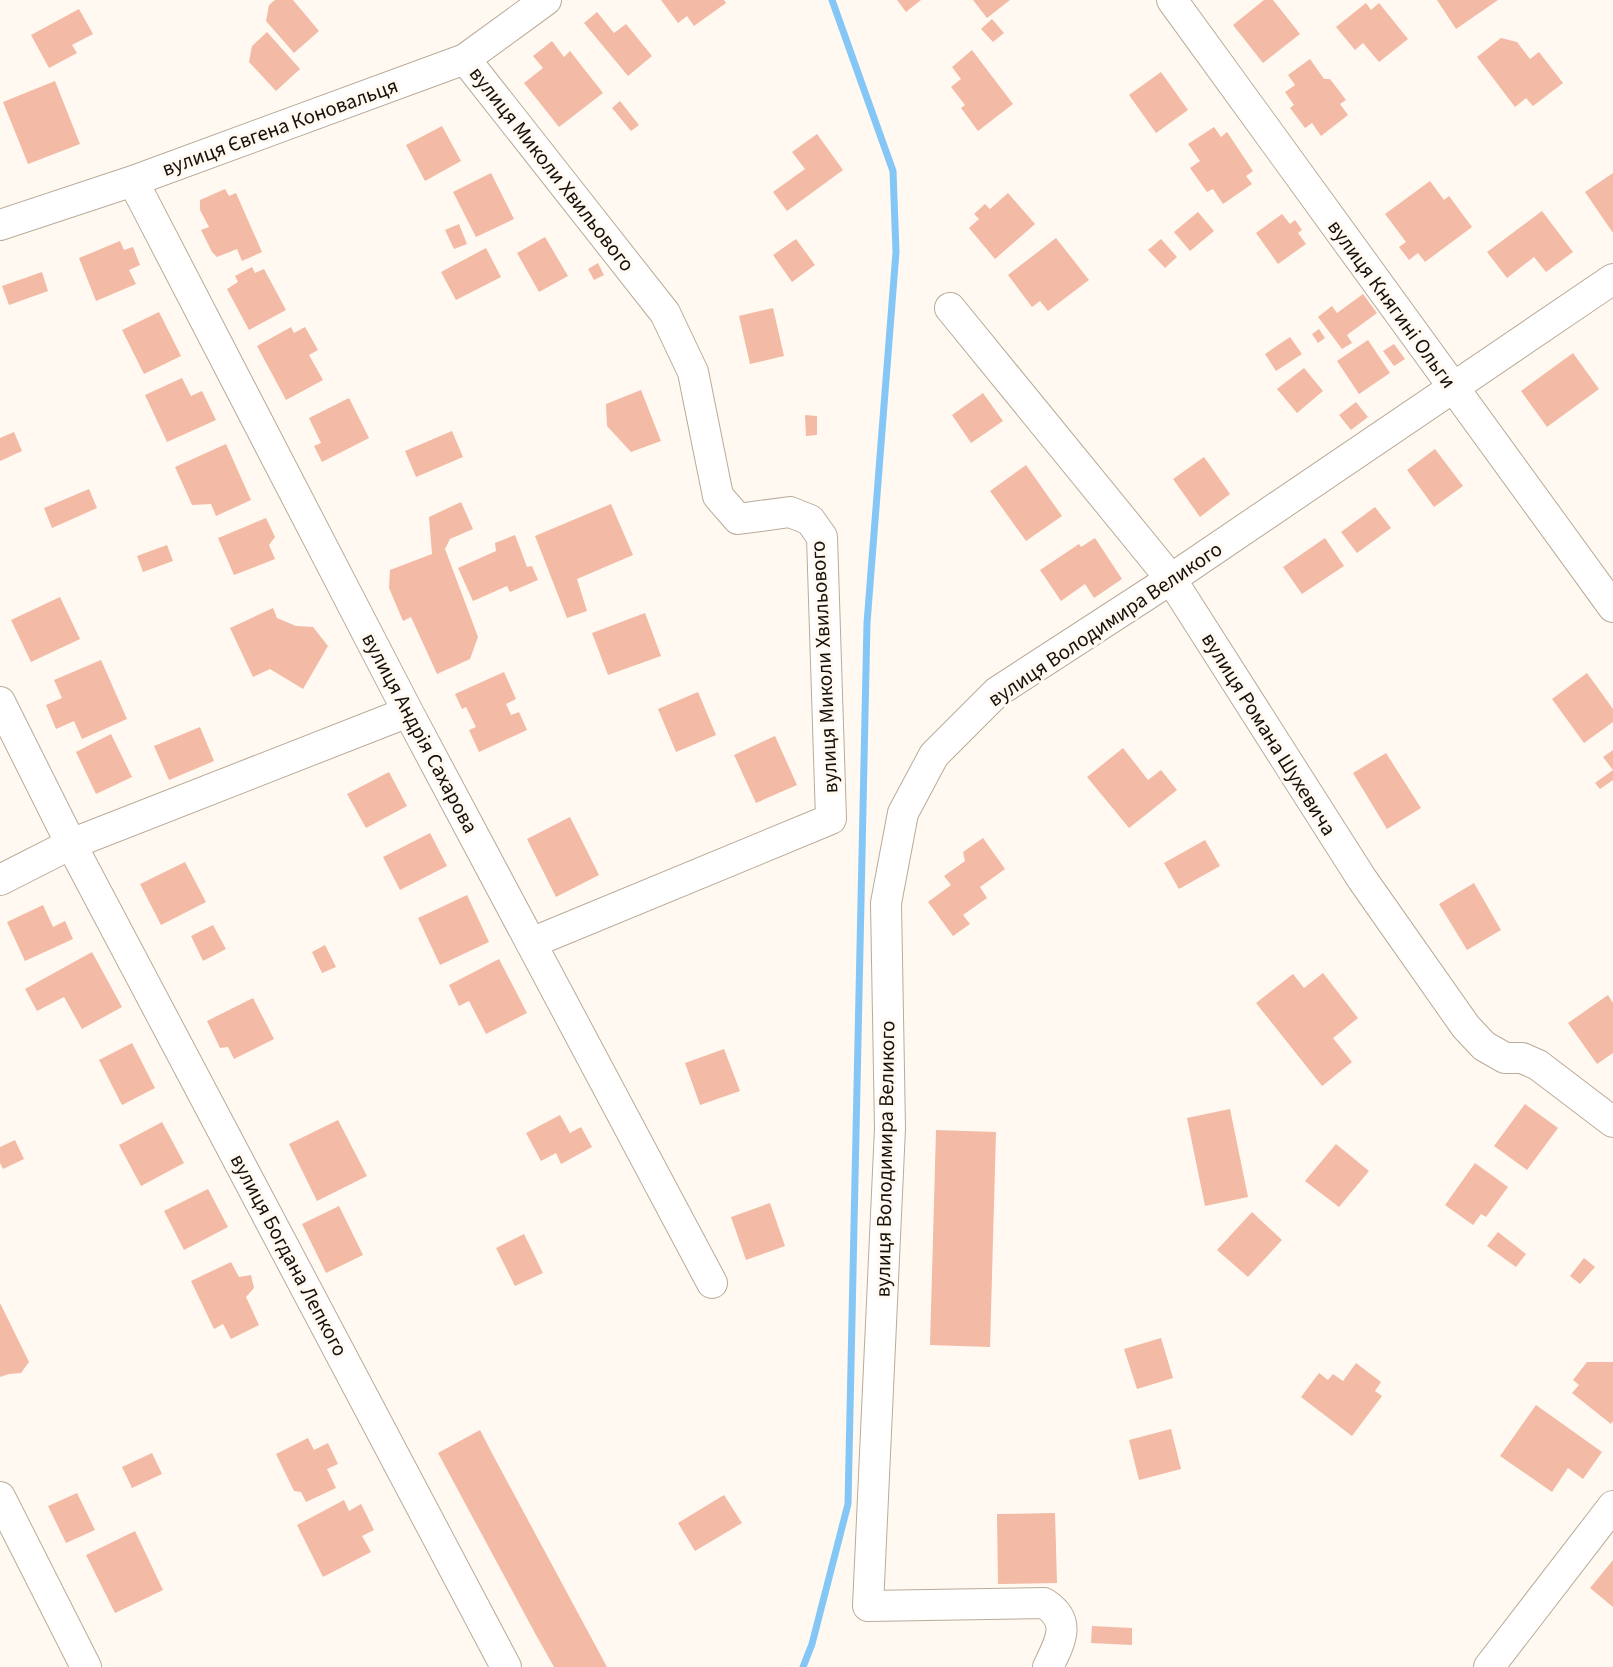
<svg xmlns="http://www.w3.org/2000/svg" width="1613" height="1667" viewBox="0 0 1613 1667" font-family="'Source Sans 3',sans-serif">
	<rect width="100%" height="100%" fill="#fff9f1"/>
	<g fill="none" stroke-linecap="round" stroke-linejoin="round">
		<!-- stream -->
		<path stroke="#84c7f7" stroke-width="7" d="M803,1667L812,1644L848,1504L867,623L896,252L893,171L832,0"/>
	</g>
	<!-- building -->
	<path fill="#f3baa6" d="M275,0H293L319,31L294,53L266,21L269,5Z
		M661,0H724L726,3L694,26L687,16L678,23Z
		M897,0H921L906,12Z
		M973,0H1010L987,18Z
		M1264,0H1273L1300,34L1263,63L1233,25Z
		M1437,0H1498L1456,29Z
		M1366,3L1371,10L1379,3L1408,39L1379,62L1363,43L1355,50L1336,27Z
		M79,9L93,34L72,45L77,53L49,68L31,35Z
		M597,12L614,33L626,24L652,56L628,76L584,23Z
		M992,19L1004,33L993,42L981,29Z
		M267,32L300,69L276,91L249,62L252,46Z
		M1501,38L1517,42L1530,59L1539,52L1563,83L1533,106L1526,98L1515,107L1477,57Z
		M552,41L564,57L570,51L603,93L559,127L524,83L543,68L533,56Z
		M972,50L1013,104L978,131L961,108L965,105L951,87L961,79L952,67Z
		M1310,59L1324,79H1330L1346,100L1340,104L1348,115L1321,136L1312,123L1305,128L1290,108L1294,105L1285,92L1295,85L1288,75Z
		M1161,72L1188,110L1156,133L1129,95Z
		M55,81L80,144L28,164L3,102Z
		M620,101L639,125L631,131L612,108Z
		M442,126L461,161L425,181L406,145Z
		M1214,127L1221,137L1227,132L1253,171L1246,176L1252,184L1223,204L1213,189L1207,192L1190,168L1200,161L1188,144Z
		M817,134L843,170L787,211L773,192L805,169L792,152Z
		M491,173L514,219L476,237L453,192Z
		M1613,173V233L1585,192Z
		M1430,181L1444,200L1449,196L1472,227L1425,262L1418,253L1409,260L1399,247L1406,242L1385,214Z
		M225,189L229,196L236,193L262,252L242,261L237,249L217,257L212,252L201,230L209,227L200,210V200Z
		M1008,193L1035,224L995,259L969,228L979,219L974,214L985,204L990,209Z
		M1542,211L1573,252L1546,272L1534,257L1507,278L1487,252Z
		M1198,212L1214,231L1190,251L1174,232Z
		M1282,214L1290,224L1295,220L1302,230L1298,233L1306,244L1278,264L1256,233Z
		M459,224L467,244L454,249L445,230Z
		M545,237L568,276L539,292L517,253Z
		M1056,238L1089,280L1048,311L1040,301L1032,307L1008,275Z
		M796,239L815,265L792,282L773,255Z
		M1161,239L1177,257L1165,268L1148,250Z
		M120,241L124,250L133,247L140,265L129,270L136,284L96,301L79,258Z
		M486,248L501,277L456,300L441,272Z
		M598,263L604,275L594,280L588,269Z
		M252,267L255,273L264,269L286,310L249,330L227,289L238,282L235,276Z
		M42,272L48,291L9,305L2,286Z
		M1363,294L1377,313L1347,335L1352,343L1342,349L1318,317L1332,306L1337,313Z
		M773,308L784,356L750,364L739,316Z
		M159,312L181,356L144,374L122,330Z
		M291,327L294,333L305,327L318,350L309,355L323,380L286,400L257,346Z
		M1319,329L1325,338L1318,343L1312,334Z
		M1290,337L1302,354L1276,371L1265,354Z
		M1368,340L1390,373L1359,394L1337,361Z
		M1394,344L1405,359L1394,366L1383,351Z
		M1573,353L1599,389L1547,427L1521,391Z
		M1304,368L1323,391L1297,413L1277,389Z
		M182,378L191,396L202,391L216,420L167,442L145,395Z
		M641,390L661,441L631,452L607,426L606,404Z
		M983,393L1003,421L971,443L952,415Z
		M349,398L369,438L322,462L314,446L321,443L309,418Z
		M1356,402L1368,417L1351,430L1339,415Z
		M805,415L817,416V435L806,436Z
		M452,431L463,457L416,477L405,451Z
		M14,432L22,451L0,461V438Z
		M226,444L251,500L216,516L211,504L192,505L175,467Z
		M1435,449L1463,486L1434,507L1407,470Z
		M1204,457L1230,494L1200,517L1173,479Z
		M1026,465L1062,516L1026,541L990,491Z
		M89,489L97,508L52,528L44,508Z
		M461,502L473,529L450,539L445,549L478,637L470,659L437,674L411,617L403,621L389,588L390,570L432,554L429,517Z
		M611,504L633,555L577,579L587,611L567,618L535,536Z
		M1375,507L1391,528L1357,553L1341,532Z
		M266,518L275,537L269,545L275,559L234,575L218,538Z
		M515,535L527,567L532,566L538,580L510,592L507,586L473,601L458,568L496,551L495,543Z
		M1095,538L1122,579L1094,598L1085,584L1061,601L1040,570L1079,544L1081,547Z
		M1325,538L1344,566L1302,594L1283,567Z
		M167,545L173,561L143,572L137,556Z
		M60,597L80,639L31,662L11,620Z
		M273,608L277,618L296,626L313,627L328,646L303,689L270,669L253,677L230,628Z
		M645,613L661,656L608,675L592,633Z
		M101,660L127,719L82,739L74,721L56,729L46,705L62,698L54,680Z
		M504,672L516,699L506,704L511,715L519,712L527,730L479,752L469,730L476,727L466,707L462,709L455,694Z
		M1587,673L1613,709V722L1584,743L1552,699Z
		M698,692L716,735L676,752L658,709Z
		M200,727L214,761L169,780L154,746Z
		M111,734L132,777L96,794L76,752Z
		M775,736L797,785L756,803L734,755Z
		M1123,748L1148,780L1161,770L1177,790L1129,828L1087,777Z
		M1613,750V780L1600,789L1595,783L1613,770L1603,757Z
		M1386,753L1421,808L1387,829L1353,773Z
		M389,772L407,806L366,828L347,794Z
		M570,817L599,875L556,897L527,839Z
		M430,833L447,866L400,890L383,857Z
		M983,838L1005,869L980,887L987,898L963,915L970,924L953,936L928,902L951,885L944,876L965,861L963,852Z
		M1205,840L1220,866L1179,889L1164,863Z
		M185,862L206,902L161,925L140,884Z
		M1474,883L1501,930L1467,950L1439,904Z
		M467,895L489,942L440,965L418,918Z
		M43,905L53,927L65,921L73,939L25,961L7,922Z
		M213,925L226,949L203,961L191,936Z
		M325,945L336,967L322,973L312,952Z
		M92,952L122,1007L82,1029L64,997L37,1011L25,989Z
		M499,959L527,1013L486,1034L469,1001L459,1006L449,985Z
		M1323,973L1358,1018L1333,1038L1352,1062L1322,1086L1256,1003L1293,974L1304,988Z
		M1608,995L1613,1003V1053L1597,1064L1568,1023Z
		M253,998L274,1039L234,1059L228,1047L220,1048L207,1021Z
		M132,1043L155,1088L122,1105L99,1060Z
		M724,1049L740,1091L700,1105L685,1063Z
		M1525,1104L1558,1128L1527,1170L1494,1146Z
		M1230,1109L1248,1197L1205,1206L1187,1118Z
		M560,1115L570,1133L581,1127L592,1147L561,1164L556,1153L541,1161L526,1133Z
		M338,1120L367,1176L317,1201L289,1144Z
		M162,1122L184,1163L141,1186L119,1145Z
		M936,1130L996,1132L990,1347L930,1345Z
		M15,1140L24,1159L3,1169L0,1163V1147Z
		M1336,1144L1369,1171L1339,1207L1305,1181Z
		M1475,1163L1508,1187L1486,1217L1481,1214L1473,1225L1445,1205Z
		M208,1189L228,1227L184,1250L164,1211Z
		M770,1203L785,1246L746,1260L731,1217Z
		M339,1206L363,1255L326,1273L302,1224Z
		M1252,1212L1282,1240L1248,1277L1217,1250Z
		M1498,1232L1526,1254L1516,1267L1487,1246Z
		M524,1234L543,1273L515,1286L496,1248Z
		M1584,1258L1595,1267L1580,1284L1570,1276Z
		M231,1262L239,1277L251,1275L254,1288L246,1297L259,1325L231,1339L223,1324L214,1329L191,1281Z
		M0,1303L29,1362L21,1373L9,1374L0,1377Z
		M1161,1338L1173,1378L1137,1389L1124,1349Z
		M1587,1362H1613V1421L1611,1424L1572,1393L1579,1385L1573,1380Z
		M1356,1363L1381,1382L1375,1391L1382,1396L1352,1436L1301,1397L1319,1373L1328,1380L1333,1374L1343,1381Z
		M1536,1405L1602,1452L1583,1479L1568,1468L1552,1492L1500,1456Z
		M1171,1429L1181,1469L1139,1480L1129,1440Z
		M480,1430L494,1457L607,1667H554L536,1635L438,1453Z
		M308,1438L314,1450L328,1443L338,1464L327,1469L336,1488L306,1502L301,1492L294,1491L276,1454Z
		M152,1453L162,1474L132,1488L122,1467Z
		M77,1493L95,1530L66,1543L48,1506Z
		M724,1495L742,1523L695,1551L678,1523Z
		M344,1500L349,1511L361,1504L374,1530L362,1536L371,1552L323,1577L297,1525Z
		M1055,1513L1057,1583L998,1584L997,1514Z
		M135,1531L163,1590L115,1613L86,1555Z
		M1613,1560V1607L1590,1588Z
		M1092,1626L1132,1628V1645L1091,1643Z"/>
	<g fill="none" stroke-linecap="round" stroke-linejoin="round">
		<defs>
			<path id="minor" d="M1172,0L1613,607
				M465,59L665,313L693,372L718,496L738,519L790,512L810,520L822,537L831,819L531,943
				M133,181L408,712L712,1283
				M0,225L133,181L465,59L546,0
				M950,308L1171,579L1362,879L1466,1027L1484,1046L1505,1058H1522L1538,1065L1613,1122
				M0,702L71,844L506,1667
				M0,880L71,844L408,712
				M0,1497L86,1667
				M1048,1667C1060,1642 1073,1621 1044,1603L868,1606L890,1128L886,903L903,813L934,755L997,692L1171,579L1613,279
				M1489,1667L1613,1506"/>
		</defs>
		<!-- minor casing -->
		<use href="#minor" stroke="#b9ab99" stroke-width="32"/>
		<!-- minor -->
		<use href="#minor" stroke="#fff" stroke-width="30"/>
	</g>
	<g text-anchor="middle" stroke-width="6" stroke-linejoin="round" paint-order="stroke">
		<!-- street labels -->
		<g font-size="21" fill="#16110b" stroke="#fff9f1">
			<text transform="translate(280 127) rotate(-20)" y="7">вулиця Євгена Коновальця</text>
			<text transform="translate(552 169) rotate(52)" y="7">вулиця Миколи Хвильового</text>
			<text transform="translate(1392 304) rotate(54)" y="7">вулиця Княгині Ольги</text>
			<text transform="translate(1105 624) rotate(-34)" y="7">вулиця Володимира Великого</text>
			<text transform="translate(824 667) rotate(-93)" y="7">вулиця Миколи Хвильового</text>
			<text transform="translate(420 733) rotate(62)" y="7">вулиця Андрія Сахарова</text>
			<text transform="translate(1269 734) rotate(58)" y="7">вулиця Романа Шухевича</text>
			<text transform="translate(885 1159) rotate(-89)" y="7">вулиця Володимира Великого</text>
			<text transform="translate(289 1255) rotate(62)" y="7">вулиця Богдана Лепкого</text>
		</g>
	</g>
</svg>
